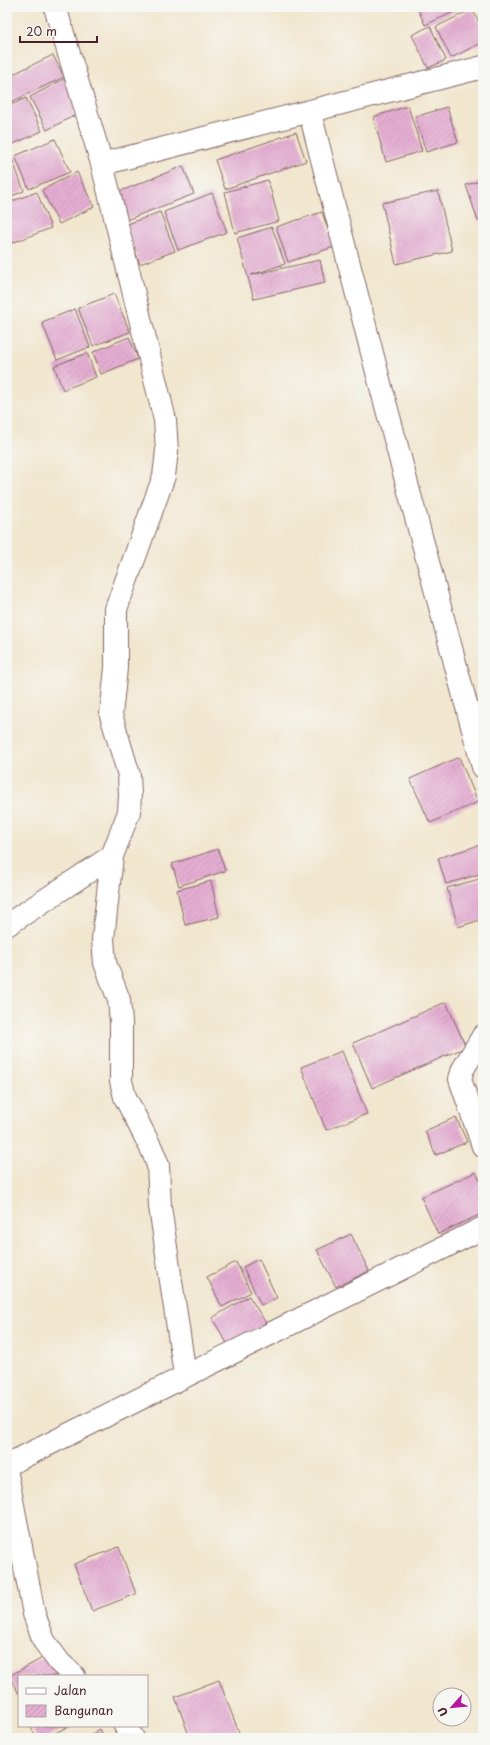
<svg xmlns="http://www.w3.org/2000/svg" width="490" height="1745" viewBox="0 0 490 1745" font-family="'Playpen Sans',sans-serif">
	<defs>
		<pattern id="building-hatch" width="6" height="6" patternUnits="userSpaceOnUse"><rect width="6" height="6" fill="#e4aed2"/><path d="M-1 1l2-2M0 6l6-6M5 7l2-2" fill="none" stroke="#c595b4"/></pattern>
	</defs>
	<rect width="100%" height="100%" fill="#f6f6f2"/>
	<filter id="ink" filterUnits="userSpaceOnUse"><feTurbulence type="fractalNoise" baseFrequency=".025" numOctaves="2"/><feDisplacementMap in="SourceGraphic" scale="8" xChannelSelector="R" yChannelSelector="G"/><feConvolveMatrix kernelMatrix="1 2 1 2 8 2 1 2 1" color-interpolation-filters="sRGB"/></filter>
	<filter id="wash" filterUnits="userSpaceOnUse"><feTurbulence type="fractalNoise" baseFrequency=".012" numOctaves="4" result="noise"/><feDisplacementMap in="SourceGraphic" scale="16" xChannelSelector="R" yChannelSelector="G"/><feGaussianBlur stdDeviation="0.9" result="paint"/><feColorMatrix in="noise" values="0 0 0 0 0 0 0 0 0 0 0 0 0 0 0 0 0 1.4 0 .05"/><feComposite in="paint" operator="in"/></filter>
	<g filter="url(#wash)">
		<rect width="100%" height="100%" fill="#f1e6ce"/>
		<g id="blocks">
			<!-- building -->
			<path fill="url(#building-hatch)" d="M417,7H465L425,25Z
				M472,9L483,30V42L451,58L436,27Z
				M430,26L446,60L428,68L412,35Z
				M53,55L64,77L7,104V77Z
				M64,79L81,112L47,130L30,97Z
				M26,98L42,131L9,146L7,141V107Z
				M408,106L422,151L386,162L373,117Z
				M447,107L458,142L426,152L415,117Z
				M296,132L306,161L225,189L215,160Z
				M55,139L70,172L29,189L15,156Z
				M11,156L24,191L7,198V158Z
				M183,166L194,194L126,220L116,193Z
				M77,172L94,207L59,224L42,190Z
				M268,180L279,221L235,233L225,192Z
				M483,180V220L478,221L466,185Z
				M438,191L452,251L396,264L382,203Z
				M37,192L51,228L7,245V203Z
				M212,193L227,232L178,250L164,212Z
				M160,212L175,251L140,264L125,225Z
				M322,212L334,247L288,262L276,227Z
				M272,227L285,264L251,275L320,260L325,283L254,299L237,238Z
				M114,294L130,332L93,346L78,308Z
				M75,309L90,347L57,360L42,322Z
				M129,337L138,359L101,374L93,352Z
				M87,353L96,377L63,390L54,366Z
				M459,757L478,802L430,823L410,779Z
				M483,844V873L446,884L438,858Z
				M218,849L225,871L179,886L172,864Z
				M483,878V919L458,927L447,888Z
				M211,881L219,917L185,925L177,890Z
				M446,1002L466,1047L372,1088L353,1043Z
				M342,1051L367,1114L326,1130L301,1067Z
				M456,1117L467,1142L436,1155L425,1131Z
				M476,1172L483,1187V1213L438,1234L421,1197Z
				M351,1234L369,1271L336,1287L317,1250Z
				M259,1259L277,1298L261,1305L243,1267Z
				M236,1262L251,1292L222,1307L207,1277Z
				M249,1296L266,1323L228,1345L212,1318Z
				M119,1547L136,1594L92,1611L74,1564Z
				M50,1654L61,1676H19V1694L9,1676Z
				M219,1680L241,1738H190L175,1697Z
				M30,1726H69L45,1738H37Z
				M100,1729L105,1738H86Z"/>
		</g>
	</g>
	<g filter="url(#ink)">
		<use href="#blocks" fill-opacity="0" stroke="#846564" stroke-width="1"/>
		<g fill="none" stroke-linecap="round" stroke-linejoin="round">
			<defs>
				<path id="minor" d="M55,7L102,164L165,420L167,451L164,476L116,609V668L111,715L129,775L130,795L129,812L112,856L103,939L105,963L119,1000L121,1022V1081L125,1097L152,1150L158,1165L160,1207L185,1375
					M310,113L378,376L483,767
					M102,164L483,67
					M7,925L112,856
					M483,1036L463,1069L460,1079L483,1146
					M7,1465L483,1228
					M7,1474L34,1614L44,1641L59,1662L74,1676
					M125,1726L133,1738"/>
			</defs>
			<!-- minor casing -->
			<use href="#minor" stroke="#846564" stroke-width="24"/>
			<!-- minor -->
			<use href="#minor" stroke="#fff" stroke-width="22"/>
		</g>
	</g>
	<!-- margin -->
	<rect width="490" height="1745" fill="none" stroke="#f6f6f2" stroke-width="24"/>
	<!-- legend -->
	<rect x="18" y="1675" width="130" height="52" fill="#f6f6f2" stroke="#b1a0a2"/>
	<rect x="26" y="1688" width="20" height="6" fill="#ffffff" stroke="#b1a0a2"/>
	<text x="54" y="1695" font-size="12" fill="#4a1f2b">Jalan</text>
	<rect x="26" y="1705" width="20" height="12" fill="url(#building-hatch)" stroke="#b1a0a2"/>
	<text x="54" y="1715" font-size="12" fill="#4a1f2b">Bangunan</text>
	<!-- north arrow -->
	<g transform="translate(452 1707) rotate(243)"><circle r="19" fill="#f6f6f2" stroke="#b1a0a2"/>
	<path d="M0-3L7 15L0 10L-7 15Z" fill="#b5179e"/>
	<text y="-6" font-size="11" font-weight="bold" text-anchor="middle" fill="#4a1f2b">U</text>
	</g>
	<!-- scale -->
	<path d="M20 36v6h77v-6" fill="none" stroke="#4a1f2b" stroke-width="2"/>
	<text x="26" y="36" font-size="12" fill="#4a1f2b" stroke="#f6f6f2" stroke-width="3" paint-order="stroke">20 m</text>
</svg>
